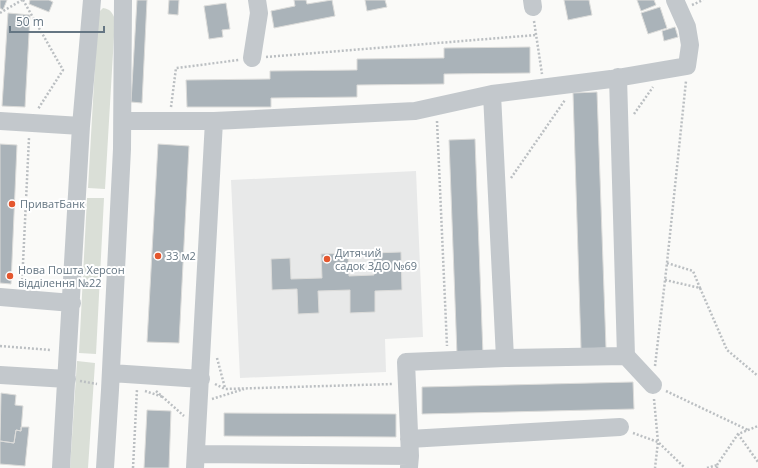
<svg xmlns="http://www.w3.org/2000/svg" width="758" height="468" viewBox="0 0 758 468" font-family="'Open Sans',sans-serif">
	<rect width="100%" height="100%" fill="#fafaf8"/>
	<!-- built -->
	<path fill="#e8e9e9" d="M416,171L423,337L385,339L386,372L240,378L231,180Z"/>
	<!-- green -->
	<path fill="#dadfd7" d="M103,8C110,9 112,12 115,19L105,189L88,188L98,13Z
		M87,198H104L96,354L79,353Z
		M77,361L95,363L88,468H70Z"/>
	<!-- building -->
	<path fill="#aab3b9" stroke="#dcdcda" d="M0,0H7L3,10L0,8Z
		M30,0H49L53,2L49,12L29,4Z
		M137,0H147L142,103L131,102Z
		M169,0H179L178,15L168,14Z
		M294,0H306L307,4L332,0L335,16L274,28L271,11L295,6Z
		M365,0H385L387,7L367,11Z
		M564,0H589L592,15L568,20Z
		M637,0H654L656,5L641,11Z
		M226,3L230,29L222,30L223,37L209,39L204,6Z
		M660,7L667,28L648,34L641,13Z
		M8,13L30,15L25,107L2,106Z
		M675,27L678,37L664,41L662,31Z
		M530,47V73L444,74V84L357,85V97L271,98V107H187L186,80L270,79V71L357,70V59L444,58V48Z
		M597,92L606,348L581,349L573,93Z
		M475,139L483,355H457L449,140Z
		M0,144L17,145L11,284L0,283Z
		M158,144L189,146L179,343L147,342Z
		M401,252L402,290L375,291V312L350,313V290L318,291L319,313L298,314L297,289L272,290L271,259L290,258L291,279L322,278L321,254L348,253L349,276L374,275L373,253Z
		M633,382L634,409L422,414V387Z
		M1,393L16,395L15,405L23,406L21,431L16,430L14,443L0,441Z
		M147,410L171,411L169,468H144Z
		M224,413L396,414V437L224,436Z
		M21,427H29L25,466L0,464V441L14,443L16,430L21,431Z"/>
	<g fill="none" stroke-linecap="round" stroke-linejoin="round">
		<!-- path -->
		<path stroke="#bbbfc2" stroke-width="2.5" stroke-dasharray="2 2" stroke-linecap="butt" d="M23,0L63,70L38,109
			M692,5L703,0
			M0,13L22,0
			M534,21L542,74
			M266,57L536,35
			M171,107L176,68L239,60
			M634,114L653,87
			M437,121L447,346
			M511,178L565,100
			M667,263L693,271L700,288
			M665,280L700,288L727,350L758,376
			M22,284L29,138
			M0,346L51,350
			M217,358L225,388
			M655,366L667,263L686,81
			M80,381L97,384
			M215,384L225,389L393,384
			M145,391L163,397
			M156,391L184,416
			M666,391L748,430
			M212,399L244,389
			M654,399L658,442L655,468
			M633,433L658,442L685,468
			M738,434L758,462
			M717,465L738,434L758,426
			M133,468L137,389
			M707,468L717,465V468"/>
		<!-- minor -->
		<path stroke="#c3c8cc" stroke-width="18" d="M532,0L533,7
			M252,58L259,13L257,0
			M618,77L626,356L653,385
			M492,94L505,358
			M0,121L81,126
			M123,121H214L415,111L492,94L611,79L687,66L690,45L687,27L675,0
			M0,297L72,303
			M111,373L201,379
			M0,375L67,379
			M409,439L620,427
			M196,454L410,456L409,467
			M410,456L406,362L505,358L626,356
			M61,468L81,126L92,0
			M105,468L110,390L122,149L123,0
			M195,468L214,121"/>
	</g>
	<!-- markers -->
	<g fill="#e4572e" stroke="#fff" stroke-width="1.5">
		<circle cx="12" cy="204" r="4"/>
		<circle cx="158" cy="256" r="4"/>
		<circle cx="327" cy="259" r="4"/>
		<circle cx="10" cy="276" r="4"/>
	</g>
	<g text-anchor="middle" stroke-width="4" stroke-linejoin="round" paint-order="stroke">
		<!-- poi labels -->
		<g font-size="11" fill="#657683" stroke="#fff" text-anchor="start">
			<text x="20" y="208">ПриватБанк</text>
			<text x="335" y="257">Дитячий<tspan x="335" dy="13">садок ЗДО №69</tspan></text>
			<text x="166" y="260">33 м2</text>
			<text x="18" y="274">Нова Пошта Херсон<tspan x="18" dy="13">відділення №22</tspan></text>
		</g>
	</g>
	<!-- scale -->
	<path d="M10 26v6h94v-6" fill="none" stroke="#657683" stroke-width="2"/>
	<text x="16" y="26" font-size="12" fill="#657683" stroke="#ffffff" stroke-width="3" paint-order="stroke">50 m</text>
</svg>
